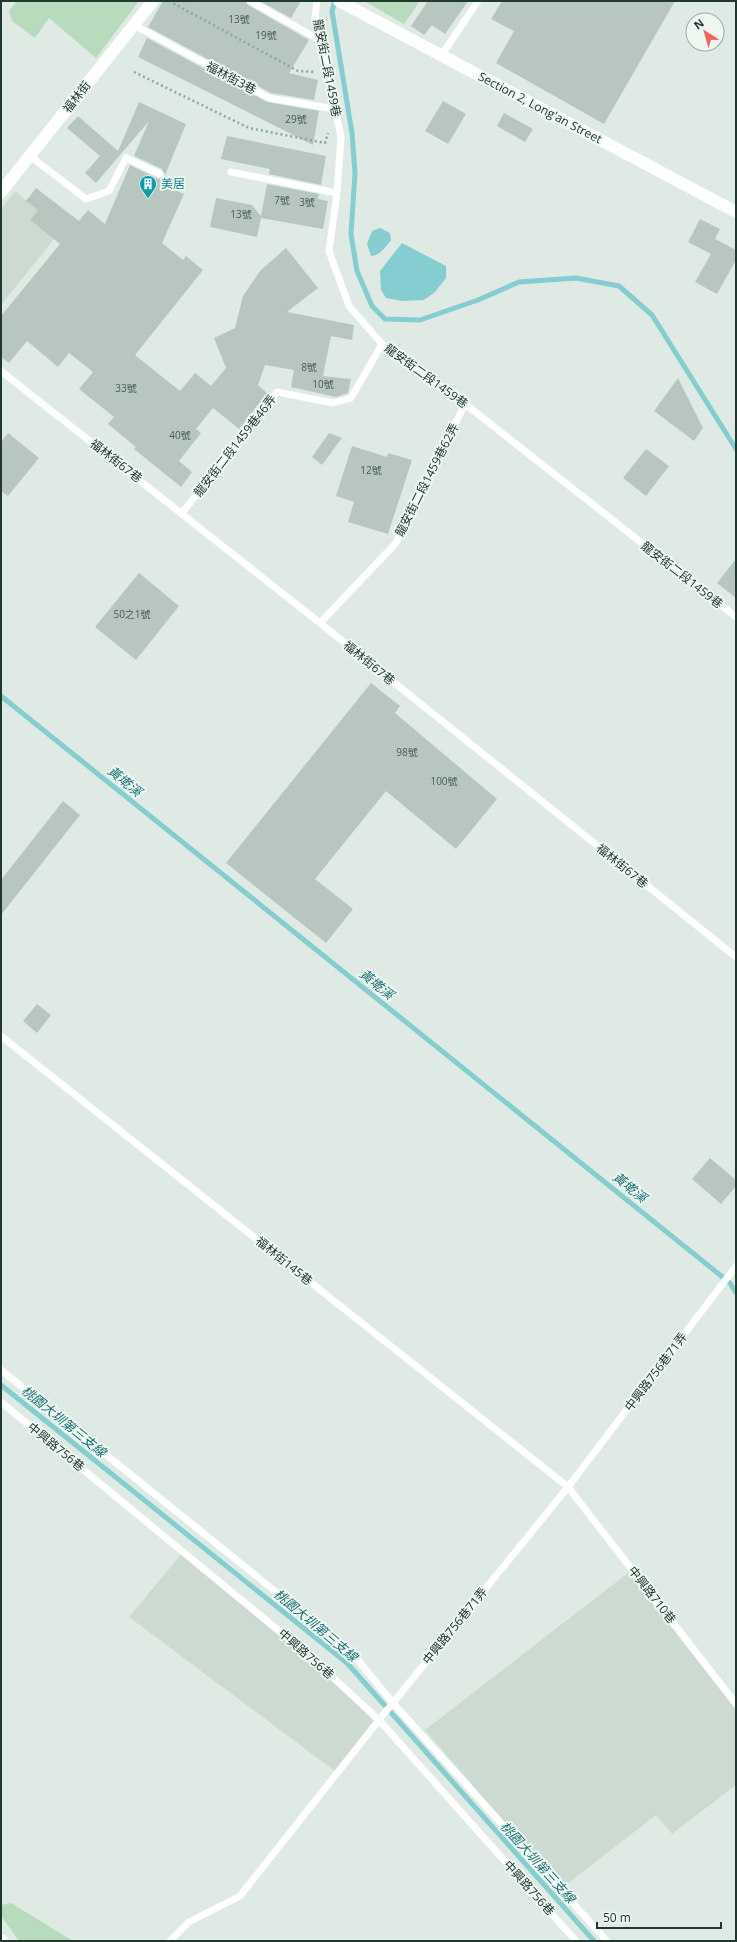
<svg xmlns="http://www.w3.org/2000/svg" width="737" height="1942" viewBox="0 0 737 1942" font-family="'Open Sans','Noto Sans TC',sans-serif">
	<rect width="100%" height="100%" fill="#deeae3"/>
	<!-- built -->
	<path fill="#cddad2" d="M15,191L38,210L30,220L54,239L1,305V209Z
		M183,1552L326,1672L375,1723L336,1772L129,1617Z
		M628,1573L736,1709V1785L672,1834L656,1815L562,1888L425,1730Z"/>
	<!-- green -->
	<path fill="#b7dbbc" d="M17,1H139L96,58L49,18L35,38L12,21L9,11Z
		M364,1H420L404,24Z
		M11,1903L73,1941H19L1,1916V1905Z"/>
	<!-- water -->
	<path fill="#85cdd0" d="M380,228L390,233L391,240C386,246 380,256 371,256L367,244L372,231Z
		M402,243L446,266V278L435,292L424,300L402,301L386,298L381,290L380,271Z"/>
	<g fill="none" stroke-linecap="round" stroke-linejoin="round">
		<!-- stream -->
		<path stroke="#85cdd0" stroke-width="5" d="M335,1L332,11L352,133L355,173L351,234L357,271L372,306L385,319L420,320L478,300L519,282L576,278L619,286L652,315L736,449
			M1,696L730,1283L736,1293
			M1,1385L347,1663L594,1941"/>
	</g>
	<!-- building -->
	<path fill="#b7c7bf" d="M163,1H245L248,5L309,40L289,73L318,80L314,100L271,93L148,27Z
		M260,1H301L291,18Z
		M428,1H468L445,34L432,25L424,35L411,26Z
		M502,1H675L604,124L496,63L514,31L491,19Z
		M147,38L267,102L319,111L313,145L138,57Z
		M443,101L466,114L448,144L425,131Z
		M139,102L186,124L165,175L162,169L134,156L149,121L96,183L85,173L100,156L67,128L78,116L118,151Z
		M504,113L533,129L525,142L497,126Z
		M227,136L326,156L321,185L269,174L270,169L221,159Z
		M130,165L158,179L164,177L161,184L184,194L162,243L183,260L186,256L203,270L135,355L180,391L195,373L211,386L226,368L214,338L235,328L243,296L260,271L286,248L318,288L287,312L354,325L352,340L331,336L323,376L351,379L348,393L336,397L291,387L294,370L265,365L258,385L267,393L239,429L213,408L196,429L201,433L179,461L192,472L181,487L134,449L136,447L108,424L114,417L79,389L93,372L69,353L58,367L27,341L9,363L1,357V316L60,244L30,220L38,210L26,201L36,188L79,221L88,210L105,224Z
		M267,184L319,194L318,199L328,201L323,229L261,218L257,237L210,227L216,198L252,205L261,216Z
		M700,219L720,229L715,239L736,250V260L717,294L695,282L711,254L688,242Z
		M678,378L703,428L694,441L654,411Z
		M8,433L39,458L8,496L1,491V442Z
		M329,433L342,438L322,465L312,457Z
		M352,446L387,457L388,453L412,460L388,534L348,522L354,502L336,496Z
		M646,449L669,466L646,496L623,478Z
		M736,559V598L717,583Z
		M139,573L179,606L136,660L95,627Z
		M371,683L400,706L395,713L497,799L456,849L386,791L315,879L353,909L326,943L226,863Z
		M63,801L80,815L1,915V880Z
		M37,1004L51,1015L37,1033L23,1021Z
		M710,1158L736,1180V1186L721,1204L692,1179Z"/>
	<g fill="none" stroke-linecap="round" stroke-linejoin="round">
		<!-- path -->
		<path stroke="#7fae99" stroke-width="2.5" stroke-dasharray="2 3" stroke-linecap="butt" d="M169,1L298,71L316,72
			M134,72L249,128L325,143L328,133"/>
		<!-- service -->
		<path stroke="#fff" stroke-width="7" d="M250,1L320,40
			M317,1L315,18L341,136L337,193L329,251L349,306L382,344L465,404L736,617
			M134,25L269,98L335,109
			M441,56L478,1
			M30,156L86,199L109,191L126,158L160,174
			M231,172L337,193
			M1,371L320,623L736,957
			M182,513L277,392L333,403L351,398L382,344
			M320,623L396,543L465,404
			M1,1036L568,1487L736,1704
			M1,1370L353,1654L393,1703L607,1941
			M1,1402L313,1659L379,1720L576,1941
			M170,1941L189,1922L240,1896L379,1720L568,1487L736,1266"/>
		<!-- minor -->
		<path stroke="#fff" stroke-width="12" d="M1,192L153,1"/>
		<!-- tertiary -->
		<path stroke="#fff" stroke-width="12" d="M339,1L736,212
			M1,1940L2,1941"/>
	</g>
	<!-- icons -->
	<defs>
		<symbol id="building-pin" viewBox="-11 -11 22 30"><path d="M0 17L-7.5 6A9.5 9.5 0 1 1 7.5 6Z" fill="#0f9aa8" stroke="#eef7f2"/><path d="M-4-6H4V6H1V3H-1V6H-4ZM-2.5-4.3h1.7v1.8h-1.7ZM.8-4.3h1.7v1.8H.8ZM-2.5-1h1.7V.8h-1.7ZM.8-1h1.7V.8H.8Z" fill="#fff"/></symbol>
	</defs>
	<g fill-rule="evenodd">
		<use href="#building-pin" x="138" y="174" width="20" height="27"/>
	</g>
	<g text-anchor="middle" stroke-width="4" stroke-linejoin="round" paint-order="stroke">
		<!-- number labels -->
		<g font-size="10" fill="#465c53">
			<text x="239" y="23">13號</text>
			<text x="266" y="39">19號</text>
			<text x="296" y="123">29號</text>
			<text x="282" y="204">7號</text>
			<text x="307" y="206">3號</text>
			<text x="241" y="218">13號</text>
			<text x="309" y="371">8號</text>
			<text x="323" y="388">10號</text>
			<text x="126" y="392">33號</text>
			<text x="180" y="439">40號</text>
			<text x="371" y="474">12號</text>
			<text x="132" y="618">50之1號</text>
			<text x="407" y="756">98號</text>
			<text x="444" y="785">100號</text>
		</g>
		<!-- street labels -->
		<g font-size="12" fill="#20392f" stroke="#eef7f2">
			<text transform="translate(327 68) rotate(79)" y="4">龍安街二段1459巷</text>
			<text transform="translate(231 78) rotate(28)" y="4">福林街3巷</text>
			<text transform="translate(77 97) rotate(-52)" y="4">福林街</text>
			<text transform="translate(540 108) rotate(28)" y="4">Section 2, Long'an Street</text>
			<text transform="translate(426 376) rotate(36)" y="4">龍安街二段1459巷</text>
			<text transform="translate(235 446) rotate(-52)" y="4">龍安街二段1459巷46弄</text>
			<text transform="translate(116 461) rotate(38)" y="4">福林街67巷</text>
			<text transform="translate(427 480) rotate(-63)" y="4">龍安街二段1459巷62弄</text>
			<text transform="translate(682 575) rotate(38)" y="4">龍安街二段1459巷</text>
			<text transform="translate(369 663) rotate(39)" y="4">福林街67巷</text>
			<text transform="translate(622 866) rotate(39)" y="4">福林街67巷</text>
			<text transform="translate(284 1261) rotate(39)" y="4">福林街145巷</text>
			<text transform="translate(656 1372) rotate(-53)" y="4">中興路756巷71弄</text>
			<text transform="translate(56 1447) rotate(39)" y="4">中興路756巷</text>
			<text transform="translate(652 1595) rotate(52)" y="4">中興路710巷</text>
			<text transform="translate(455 1626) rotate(-51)" y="4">中興路756巷71弄</text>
			<text transform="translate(306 1654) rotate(41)" y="4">中興路756巷</text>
			<text transform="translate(529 1888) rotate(48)" y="4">中興路756巷</text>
		</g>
		<!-- culture labels -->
		<g font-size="12" fill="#0d838f" stroke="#eef7f2" text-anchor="start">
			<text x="161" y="188">美居</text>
		</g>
		<!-- water labels -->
		<g font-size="13" font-style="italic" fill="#1b7074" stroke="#eef7f2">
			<text transform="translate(125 781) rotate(39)" y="5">黃墘溪</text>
			<text transform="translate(377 984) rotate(39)" y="5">黃墘溪</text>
			<text transform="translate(630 1187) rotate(39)" y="5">黃墘溪</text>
			<text transform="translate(64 1421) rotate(39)" y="5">桃園大圳第三支線</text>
			<text transform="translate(316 1625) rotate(40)" y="5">桃園大圳第三支線</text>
			<text transform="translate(538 1862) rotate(48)" y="5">桃園大圳第三支線</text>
		</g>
	</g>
	<!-- border -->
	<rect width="737" height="1942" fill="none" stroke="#20392f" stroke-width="4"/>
	<!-- north arrow -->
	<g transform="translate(705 32) rotate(323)"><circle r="19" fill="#eef7f2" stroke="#9caba4"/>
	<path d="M0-3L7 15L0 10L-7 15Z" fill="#f26855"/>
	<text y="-6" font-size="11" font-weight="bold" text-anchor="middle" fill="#20392f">N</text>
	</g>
	<!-- scale -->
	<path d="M597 1922v6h124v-6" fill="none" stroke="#20392f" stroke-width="2"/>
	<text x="603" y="1922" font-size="12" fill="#20392f" stroke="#eef7f2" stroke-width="3" paint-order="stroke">50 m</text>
</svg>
